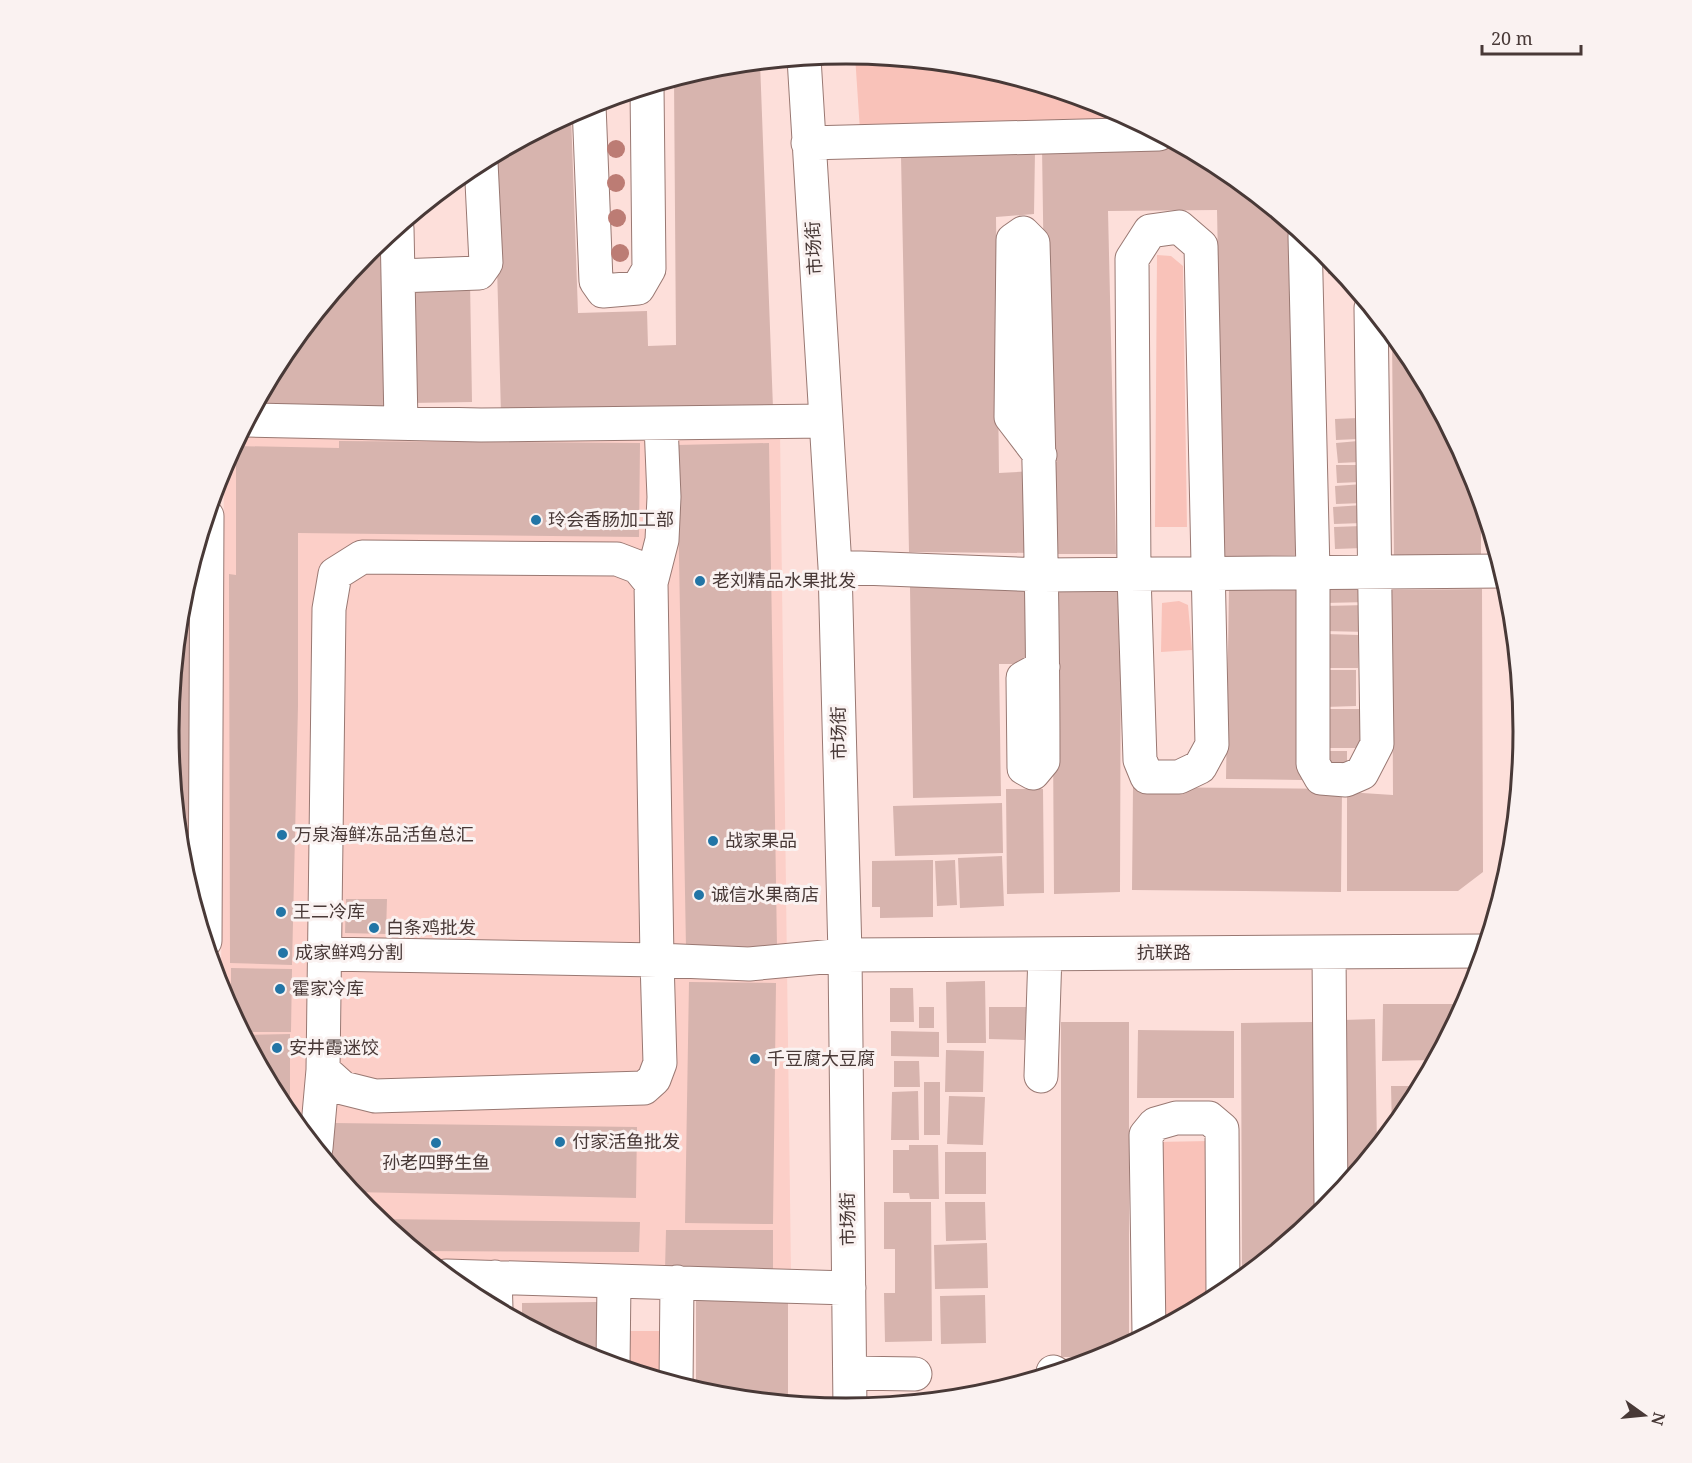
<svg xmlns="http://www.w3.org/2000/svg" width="1692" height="1463" viewBox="0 0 1692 1463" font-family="'Noto Serif','Noto Sans SC',serif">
	<rect width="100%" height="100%" fill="#fddfda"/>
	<!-- built -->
	<path fill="#fccfc8" d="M780,431L791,1273L437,1268L367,1210L283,1108L221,992L224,466L242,432Z"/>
	<!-- green -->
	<path fill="#f9c2b9" d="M855,55L979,67L1106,106L1136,122L860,131Z
		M1157,255L1171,256L1183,266L1187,527H1155Z
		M1179,601L1188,605L1192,650L1161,652L1162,603Z
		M1210,1141L1211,1301L1160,1328L1156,1142Z
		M630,1331H662L661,1380L630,1371Z"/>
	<!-- building -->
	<path fill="#d7b4ae" d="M760,62L773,408L501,414L494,155L571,114L578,313L647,311L648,346L676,345L674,79L714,67Z
		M1042,147L1184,148L1223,168L1288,222L1296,555L1224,557L1217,210L1108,211L1116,554H1048Z
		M1035,151L1034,214L996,217L999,473L1033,471V553L909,552L901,156Z
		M380,242L385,411L252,412L283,355L367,252Z
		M1327,258H1329L1342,273L1328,274Z
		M470,281L472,402L410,403L408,283Z
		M1392,334L1410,355L1472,473L1481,501V560L1394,561Z
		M1358,418L1359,439L1336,440L1335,419Z
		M339,441L640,443L639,537L298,533V706L292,965L230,963L229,574L236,575V446L339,448Z
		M1358,441L1360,462L1338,463L1336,443Z
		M769,443L777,946L686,948L677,445Z
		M1336,465H1359L1360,482L1337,483Z
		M1363,484V503L1336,504L1335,486Z
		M1363,505V523L1334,524L1333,507Z
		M1362,526L1363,548L1335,549L1334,527Z
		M197,547V853H180L169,731L182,599Z
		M1368,577L1369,602L1324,603V578Z
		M1032,586L1034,664H999L1001,796L913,798L910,587Z
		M1121,588L1120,892L1054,894L1052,589Z
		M1229,588L1304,589L1302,780L1226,779Z
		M1482,589L1483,872L1458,891H1347V792L1393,795L1392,590Z
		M1367,605L1368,632L1324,631V606Z
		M1325,634L1359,635L1358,668H1324Z
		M1325,670H1356V706L1325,707Z
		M1325,709H1364V748H1323Z
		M1326,751H1347V772L1327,773Z
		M1133,787L1342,789L1341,892L1132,890Z
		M1006,789H1043L1044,893L1007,894Z
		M1002,803L1003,853L895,856L893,806Z
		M1002,856L1004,906L960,908L958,858Z
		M933,860V917L880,918V907H872V861Z
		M955,860L957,905L937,906L935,861Z
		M346,899H387L386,934L345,933Z
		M231,968L292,969L291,1032H242L231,1011Z
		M985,981L986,1043H947L946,982Z
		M689,982L776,983L773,1224L685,1223Z
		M890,988H913L914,1022H890Z
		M1383,1004H1465L1435,1060L1382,1061Z
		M919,1007H934V1028H919Z
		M989,1007H1026L1025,1040L989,1039Z
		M1375,1019L1377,1148L1344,1187L1343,1020Z
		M1061,1022H1129V1345L1107,1357H1061Z
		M1315,1022L1316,1218L1242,1278L1241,1023Z
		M1138,1030L1234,1031V1098H1137Z
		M891,1031L939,1032V1057L891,1056Z
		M290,1034V1117L282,1108L243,1035Z
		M946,1050L984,1051L983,1092H945Z
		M894,1061H919L920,1087H894Z
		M924,1082H940V1135H924Z
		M1391,1086H1421L1409,1108L1392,1130Z
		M918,1091L919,1140H891L892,1092Z
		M949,1096L985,1097L983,1145L947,1144Z
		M333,1123L637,1127L636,1198L352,1192L330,1165Z
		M909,1145H938L939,1199H910L909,1193H893V1150H909Z
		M945,1152H986V1194H945Z
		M884,1202H931L932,1341L885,1342L884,1293H895V1249H884Z
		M945,1202H985L986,1240L946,1241Z
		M377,1219L640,1222L639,1252L416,1251Z
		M666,1230H773V1270H665Z
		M987,1243L988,1288L935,1289L934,1245Z
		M985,1295L986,1343L941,1344L940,1296Z
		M696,1297H788V1403L713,1396L696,1390Z
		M597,1302L598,1361L586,1357L522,1323V1303Z
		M937,1394L972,1395V1397L937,1400Z"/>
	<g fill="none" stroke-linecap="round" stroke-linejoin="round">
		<defs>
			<path id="minor" d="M804,58L835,567L845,955L850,1409
				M589,105L596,281L603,291L638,288L649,269L647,87
				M808,143L1159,134
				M1179,227L1201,246L1212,745L1200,767L1179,777H1147L1140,760L1134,575L1132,259L1150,231Z
				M397,228L401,423
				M1305,236L1313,572V764L1321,778L1346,780L1362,773L1377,744L1371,308
				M398,276L479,273L486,263L481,162
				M248,420L481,425L825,421
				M1040,455L1011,417L1013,240L1023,233L1033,243C1038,416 1043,588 1043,761L1033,773L1024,768L1023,678L1043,667
				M835,567L1043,575L1502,571
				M651,583L662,540L664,497L661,424
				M205,941L207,516
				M1329,952L1331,1203
				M324,954L657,960L660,1063L654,1079L644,1088L375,1096L343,1088L323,1070L329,609L335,574L362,557L617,559L638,567L651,583L657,960L749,964L845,955L1484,951
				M1041,1076L1045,954
				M316,1148L323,1070
				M446,1276L849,1288
				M495,1277L496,1309
				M1149,1334L1146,1135L1155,1124L1176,1118H1209L1222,1129L1223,1294
				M613,1365L614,1281
				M1053,1372L1055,1373
				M850,1373L915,1374
				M676,1385L677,1282"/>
		</defs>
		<!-- minor casing -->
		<use href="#minor" stroke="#997872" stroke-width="35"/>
		<!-- minor -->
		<use href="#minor" stroke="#fff" stroke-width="33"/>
	</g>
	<!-- trees -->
	<g fill="#bc7c74">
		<circle cx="616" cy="149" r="9"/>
		<circle cx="616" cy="183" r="9"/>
		<circle cx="617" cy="218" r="9"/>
		<circle cx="620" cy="253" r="9"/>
	</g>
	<!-- markers -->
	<g fill="#2275a6" stroke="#faf2f1" stroke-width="2">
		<circle cx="536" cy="520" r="6"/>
		<circle cx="700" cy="581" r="6"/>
		<circle cx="282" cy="835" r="6"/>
		<circle cx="713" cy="841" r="6"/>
		<circle cx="699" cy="895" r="6"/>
		<circle cx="281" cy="912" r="6"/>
		<circle cx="374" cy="928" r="6"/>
		<circle cx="283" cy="953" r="6"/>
		<circle cx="280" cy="989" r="6"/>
		<circle cx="277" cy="1048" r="6"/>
		<circle cx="755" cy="1059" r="6"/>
		<circle cx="560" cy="1142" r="6"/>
		<circle cx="436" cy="1143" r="6"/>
	</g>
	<g text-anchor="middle" stroke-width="6" stroke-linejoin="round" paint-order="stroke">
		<!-- street labels -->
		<g font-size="18" fill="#483937" stroke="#faf2f1">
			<text transform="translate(814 248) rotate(-93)" y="6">市场街</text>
			<text transform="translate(839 733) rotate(-91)" y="6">市场街</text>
			<text x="1164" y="959">抗联路</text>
			<text transform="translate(848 1219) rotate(-91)" y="6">市场街</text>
		</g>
		<!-- poi labels -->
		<g font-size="18" fill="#483937" stroke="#faf2f1" text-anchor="start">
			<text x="548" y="526">玲会香肠加工部</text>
			<text x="712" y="587">老刘精品水果批发</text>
			<text x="294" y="841">万泉海鲜冻品活鱼总汇</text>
			<text x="725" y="847">战家果品</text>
			<text x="711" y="901">诚信水果商店</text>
			<text x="293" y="918">王二冷库</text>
			<text x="386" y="934">白条鸡批发</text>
			<text x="295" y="959">成家鲜鸡分割</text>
			<text x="292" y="995">霍家冷库</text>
			<text x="289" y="1054">安井霞迷饺</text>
			<text x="767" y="1065">千豆腐大豆腐</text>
			<text x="572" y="1148">付家活鱼批发</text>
			<text x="436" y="1169" text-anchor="middle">孙老四野生鱼</text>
		</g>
	</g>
	<!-- crop -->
	<path d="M0 0H1692V1463H0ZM179 731a667 667 0 1 1 1334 0a667 667 0 1 1-1334 0Z" fill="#faf2f1" fill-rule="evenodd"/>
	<path fill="none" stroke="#483937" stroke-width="3" d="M179 731a667 667 0 1 1 1334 0a667 667 0 1 1-1334 0Z"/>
	<!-- north arrow -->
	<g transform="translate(1644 1415) rotate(105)" stroke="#faf2f1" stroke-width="4.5" paint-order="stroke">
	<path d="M0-4.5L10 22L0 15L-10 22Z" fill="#483937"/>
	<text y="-9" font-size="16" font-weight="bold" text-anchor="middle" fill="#483937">N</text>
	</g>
	<!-- scale -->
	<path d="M1482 45v9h99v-9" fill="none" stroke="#483937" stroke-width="3"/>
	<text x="1491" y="45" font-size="18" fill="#483937" stroke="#faf2f1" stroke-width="4.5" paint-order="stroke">20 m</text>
</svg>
